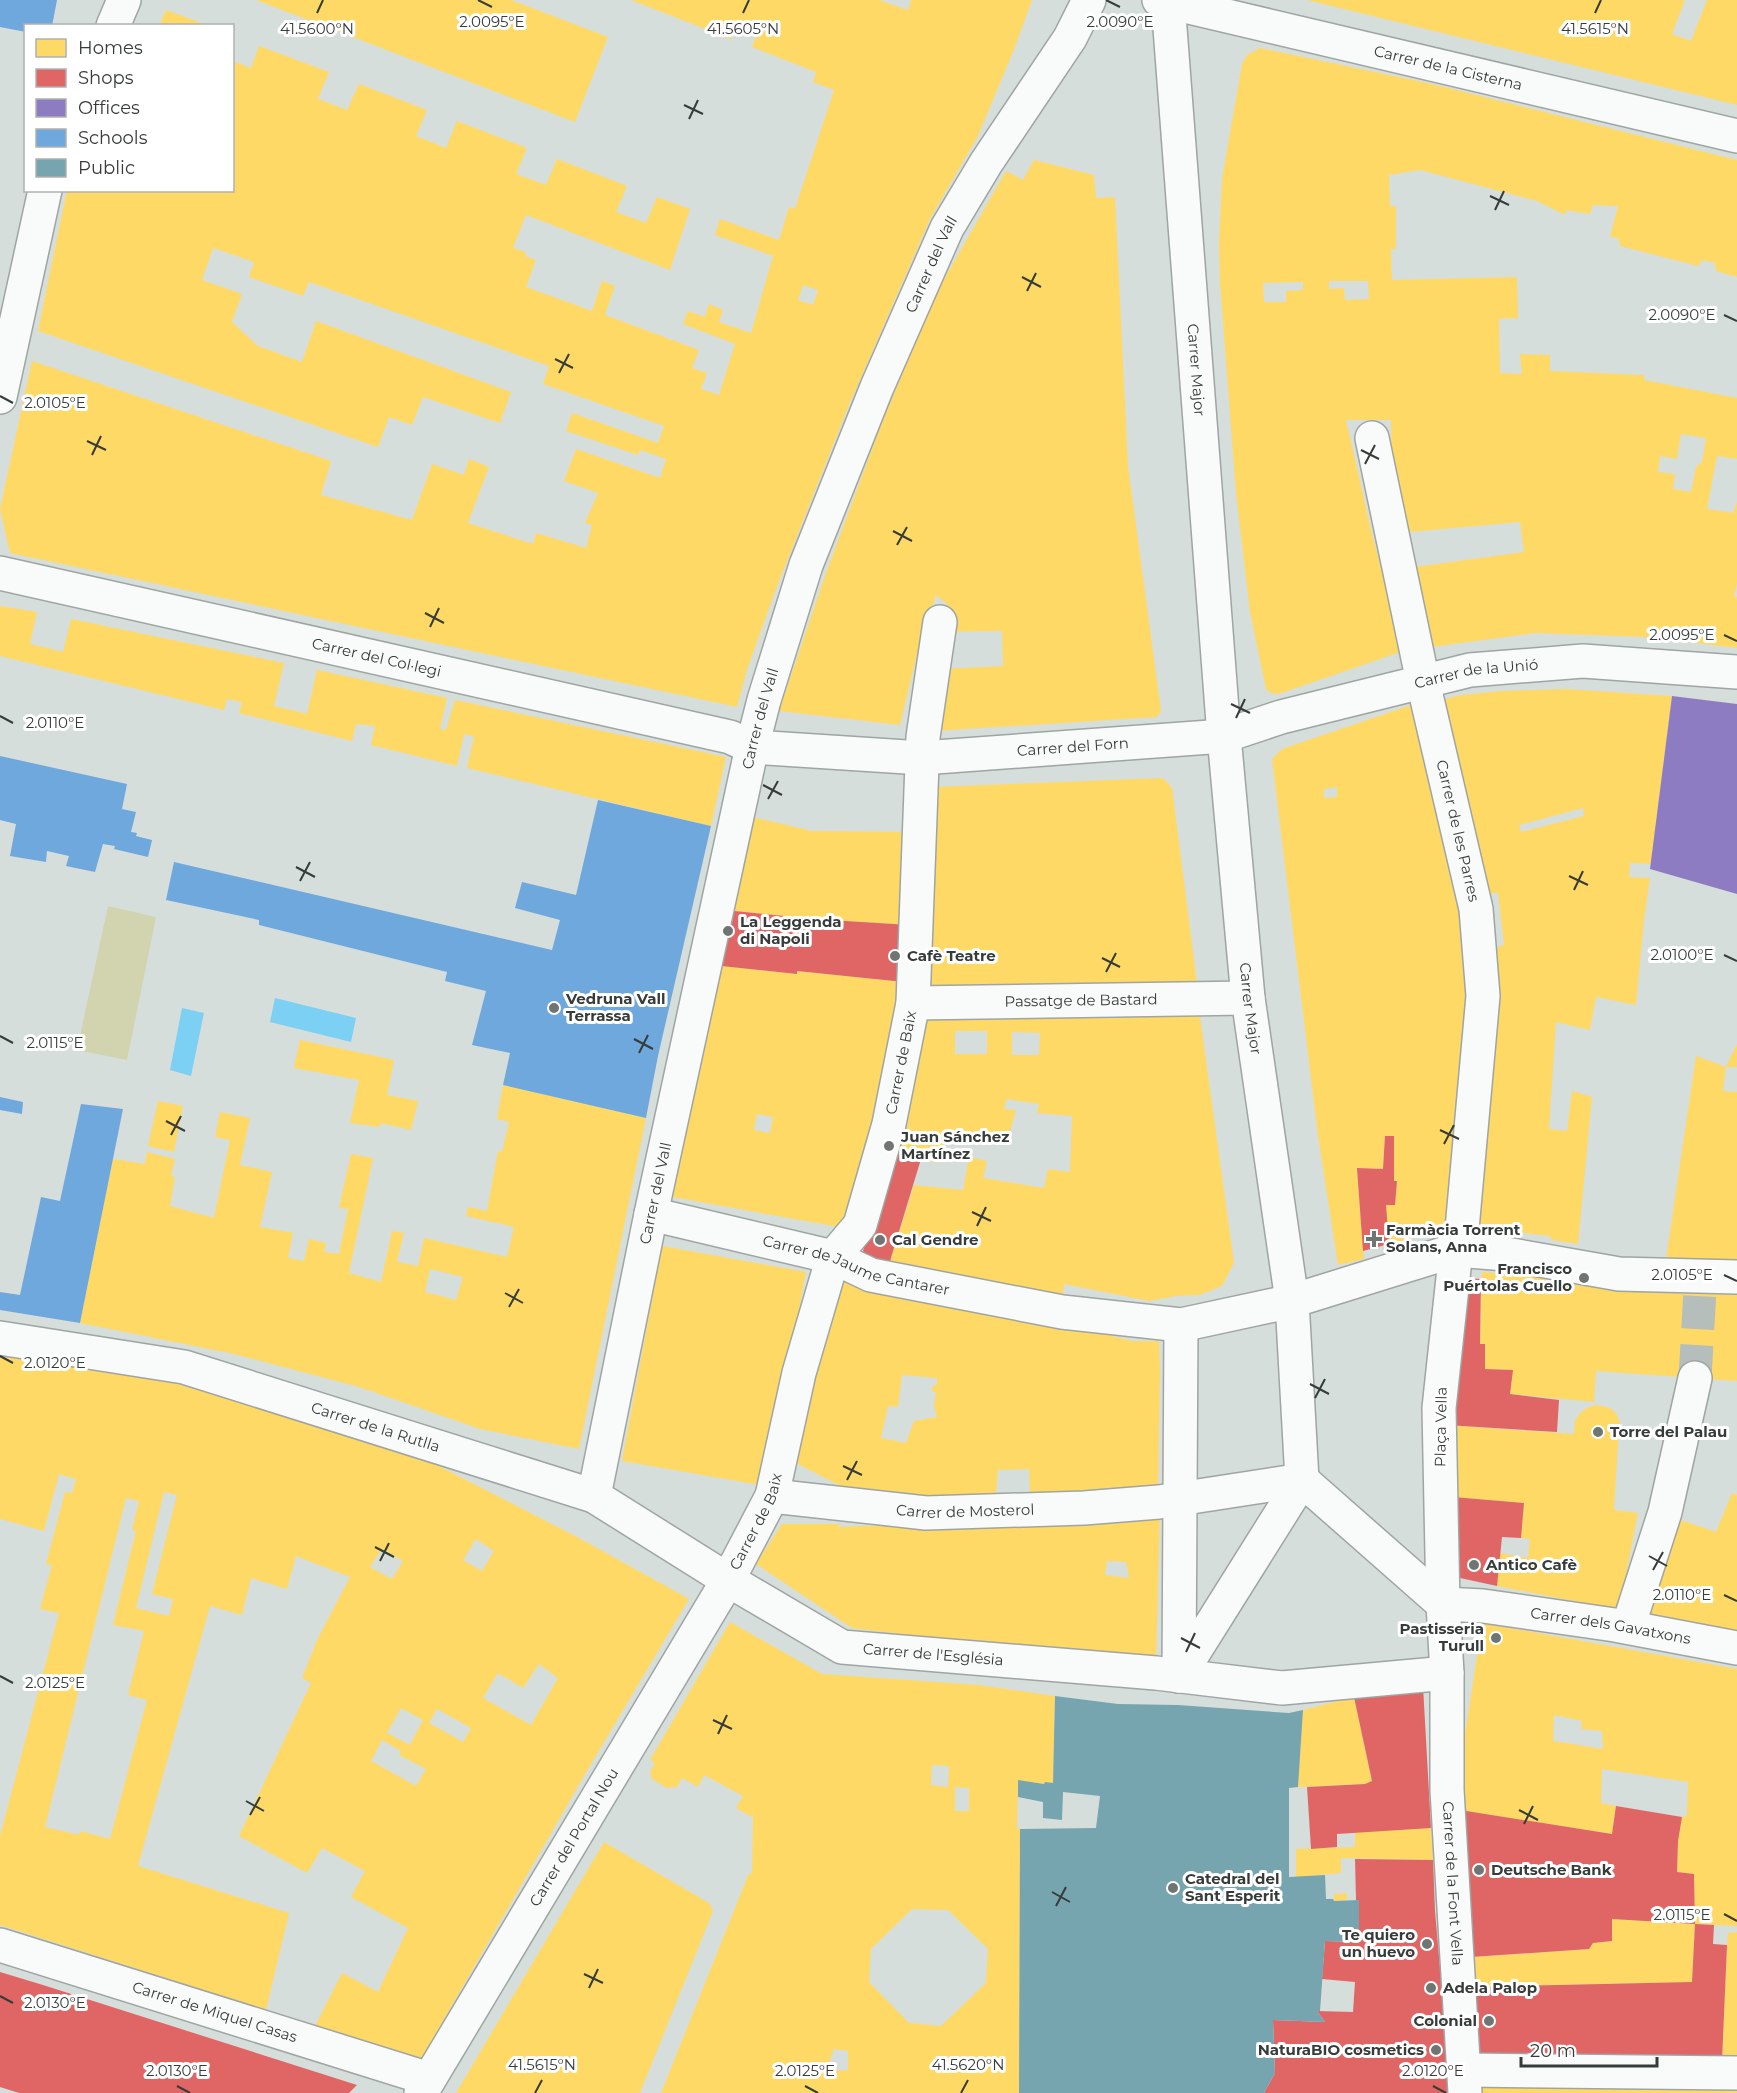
<svg xmlns="http://www.w3.org/2000/svg" width="1737" height="2093" viewBox="0 0 1737 2093" font-family="Montserrat,sans-serif">
	<rect width="100%" height="100%" fill="#d6dedb"/>
	<!-- green -->
	<path fill="#d1d4ae" d="M108,906L156,917L127,1060L77,1050Z"/>
	<!-- water -->
	<path fill="#7cd0f4" d="M275,998L356,1018L351,1042L270,1022Z
		M182,1008L204,1013L191,1076L170,1070Z"/>
	<!-- homes -->
	<path fill="#ffd966" fill-rule="evenodd" d="M256,0H511L608,37L575,122Z
		M631,0H879L908,10L911,0H1032L1015,47L978,136L930,219L849,405L776,589L747,670L737,707L10,553L0,509L32,361L331,461L321,495L412,520L432,464L464,475L469,459L489,467L468,523L533,544L536,533L586,548L592,525L585,523L598,493L564,481L576,449L660,478L666,459L640,450L638,455L566,431L572,413L658,443L664,426L543,384L549,366L309,282L303,296L249,277L254,262L213,248L202,280L242,294L232,322L258,346L302,362L316,321L511,392L500,423L423,397L412,425L389,417L378,447L38,331L67,190H232V61L251,68L259,46L329,72L318,99L347,110L359,84L427,110L416,136L446,148L457,121L527,148L516,174L546,185L557,159L627,186L616,212L646,223L657,197L690,209L670,270L526,215L513,248L526,252L525,256L536,260L526,287L592,311L602,281L615,286L605,315L699,350L692,368L707,373L701,389L719,395L735,344L683,324L688,311L705,317L709,304L723,310L719,322L751,333L773,256L715,235L720,219L779,240L789,207L795,209L834,90L813,82L816,72L752,47L758,30L738,22L731,39ZM803,285L818,290L813,305L798,300Z
		M1307,0H1685L1672,34L1691,41L1707,0H1737V105Z
		M166,10L207,25V26H159Z
		M1260,48L1432,84L1737,160V277L1716,271L1715,263L1703,260L1698,266L1620,246L1619,239L1610,236L1618,206L1593,205L1590,214L1566,210L1565,215L1537,201L1420,170L1389,175L1390,206H1396V249H1391L1392,280L1517,277L1518,318L1499,319L1500,373L1522,374L1520,354L1550,355V371L1644,375V380L1737,398V459L1717,456L1707,509L1733,513L1737,501V584L1734,597H1737V648L1646,637L1535,633L1424,648L1407,568L1524,552L1520,522L1399,533L1392,495L1391,420H1346L1372,534L1403,651L1279,694L1271,693L1266,689L1250,612L1236,493L1220,283L1219,243L1222,179L1242,64L1247,55ZM1329,281H1368L1369,299L1345,300L1344,288L1329,289ZM1303,282V290L1286,291V302H1264L1263,283ZM1681,434L1706,438L1702,462L1696,467L1691,492L1673,489L1675,474L1658,472L1660,456L1677,459Z
		M1034,160L1094,175L1096,198L1115,197L1128,466L1161,711L1157,717L935,731L940,669L1003,666L1002,631L945,632L948,605L936,595L917,654L900,725L779,711L826,573L881,425L935,295L1006,171L1023,180Z
		M0,606L37,612L30,644L63,652L71,619L284,663L274,706L307,714L317,670L447,698L440,729L446,730L455,700L726,757L711,826L467,768L474,737L464,734L457,766L371,745L375,726L356,724L352,741L239,713L242,702L227,699L224,710L0,656Z
		M1566,689L1672,696L1651,864L1630,863L1629,877L1650,878L1644,920L1636,1005L1596,997L1590,1030L1556,1022L1549,1129L1567,1131L1572,1091L1592,1097L1578,1244L1552,1240L1550,1236L1500,1230L1475,1231L1488,969L1499,946L1504,945L1498,892L1487,895L1436,701L1462,695L1501,691ZM1583,808L1584,816L1521,832L1519,825Z
		M1417,703L1429,766L1431,790L1472,951L1452,1229L1389,1244L1386,1205H1395L1397,1181H1394V1136H1385L1383,1169L1357,1168L1364,1259L1338,1265L1318,1136L1272,759L1282,749ZM1337,787V797L1324,798V789Z
		M1163,778L1172,788L1198,991H931L932,787Z
		M748,816L812,831L906,832L910,925L813,919L725,910Z
		M712,965L797,974V971L904,982L877,1093L874,1146L850,1229L667,1196ZM757,1114L773,1117L770,1133L754,1130Z
		M1199,1010L1234,1263L1222,1286L1199,1295L1176,1296L1149,1301L1064,1284L1062,1302L887,1271L914,1185L963,1190L969,1157L987,1161L983,1178L1044,1188L1048,1169L1070,1172L1072,1116L1037,1113L1039,1104L1007,1099L1004,1109L1016,1110L1008,1140L997,1143L946,1133L939,1163L891,1152L922,1019ZM955,1031H987V1054H955ZM1012,1032L1040,1033L1039,1055H1012Z
		M300,1040L394,1060L387,1095L418,1101L411,1130L381,1123L380,1127L350,1123L359,1080L294,1068Z
		M1737,1044V1067H1726Z
		M1696,1056L1726,1067L1723,1091L1737,1092V1267L1665,1266Z
		M503,1085L646,1118L579,1449L480,1429L359,1387L234,1354L80,1323L113,1159L145,1164L147,1152L175,1159L171,1176L175,1177L170,1206L214,1218L230,1140L215,1137L220,1112L250,1118L240,1165L272,1172L260,1227L293,1233L288,1258L304,1261L309,1239L326,1243L324,1252L339,1254L348,1209L339,1208L351,1154L373,1158L349,1273L381,1282L392,1231L404,1233L397,1262L418,1266L424,1238L507,1257L514,1227L466,1216L468,1207L487,1211L498,1151L502,1152L509,1122L497,1119ZM430,1269L463,1277L456,1300L425,1292Z
		M158,1101L183,1106L174,1152L148,1146Z
		M662,1246L806,1272L766,1486L622,1461Z
		M1482,1272L1547,1278V1284L1737,1292V1381L1596,1371L1594,1402L1510,1394L1513,1370L1485,1369V1344H1480Z
		M837,1277L918,1301L1012,1320L1084,1329L1132,1341H1159L1160,1371L1158,1492L864,1498L792,1461ZM902,1375L937,1378V1385H933L932,1392H936L934,1406L937,1417L914,1421L906,1443L881,1438L888,1406L898,1407ZM1029,1469L1030,1493L996,1494L998,1470Z
		M0,1353L139,1373L329,1427L435,1464L579,1538L689,1599L584,1776L421,2059L315,2026L342,1973L378,1992L408,1928L351,1897L365,1871L322,1848L307,1873L239,1836L311,1683L302,1678L317,1640L350,1577L296,1556L287,1589L251,1578L242,1615L210,1606L138,1866L289,1913L266,2010L0,1925V1836L59,1613L40,1609L52,1565L46,1564L65,1492L72,1493L76,1479L59,1474L44,1531L0,1519ZM164,1492L177,1495L152,1594L173,1599L169,1616L136,1608ZM126,1498L139,1501L132,1530L136,1531L113,1625L144,1631L128,1695L147,1700L110,1839L80,1831L79,1835L45,1827ZM476,1539L494,1551L482,1571L463,1560ZM382,1549L403,1561L392,1579L370,1567ZM539,1664L558,1678L531,1725L483,1698L498,1673L523,1688ZM401,1708L423,1720L410,1745L387,1733ZM437,1709L471,1728L463,1742L429,1723ZM382,1740L401,1751L399,1755L426,1769L416,1786L371,1761Z
		M1595,1405L1603,1406L1612,1409L1617,1415L1622,1428L1618,1443L1614,1510L1638,1513L1619,1610L1497,1586L1500,1553L1528,1558L1530,1539L1521,1538L1524,1503L1453,1497L1446,1425L1574,1434L1575,1421L1580,1413L1587,1408Z
		M1732,1493L1737,1495V1632L1642,1613L1678,1519L1716,1532Z
		M1160,1510L1156,1666L852,1628L756,1564L782,1524H840L838,1527L890,1525ZM1107,1561L1126,1562L1129,1578L1105,1575Z
		M730,1622L822,1674L979,1685L1055,1696L1053,1783L1045,1782L1044,1784L1018,1780L1017,1828L1020,1829L1019,2093H661L749,1873L752,1874L753,1813L752,1817L736,1808L743,1796L704,1775L698,1787L682,1778L677,1787L667,1788L652,1779L650,1772L655,1763L650,1760ZM932,1765L949,1766L948,1787L931,1785ZM955,1787L969,1788V1811H955ZM912,1909L948,1910L988,1949L986,1983L941,2026L909,2023L869,1982L871,1949ZM834,2049L848,2051V2070L826,2071Z
		M1482,1623L1737,1669V1926L1695,1924L1694,1874L1677,1872L1678,1841L1682,1817L1687,1816L1688,1782L1602,1769L1601,1803L1616,1806L1612,1834L1460,1810L1458,1780ZM1554,1715L1582,1721L1581,1729L1602,1731L1603,1749L1553,1741Z
		M1354,1697L1372,1781L1365,1784L1298,1787L1303,1710Z
		M1431,1828L1433,1860L1341,1858V1873L1296,1877V1849L1355,1847V1832Z
		M604,1842L709,1903L713,1911L640,2093H456Z
		M1347,1893V1900L1334,1901V1894Z
		M1612,1919L1695,1924L1692,1982L1474,1987L1471,1957L1589,1949L1593,1943L1612,1941Z
		M1737,1932V2061H1722L1727,1945L1728,1933Z
		M1481,2080L1737,2087V2093H1482Z"/>
	<!-- shops -->
	<path fill="#e06666" d="M725,910L813,919L910,925L904,982L797,971V974L712,965Z
		M1385,1136H1394V1181H1397L1395,1205H1386L1389,1244L1363,1251L1357,1168L1383,1169Z
		M891,1152L921,1159L887,1271L872,1268L863,1251Z
		M1465,1278L1481,1279L1480,1344H1485V1369L1513,1370L1510,1394L1559,1400L1557,1432L1446,1425Z
		M1453,1497L1524,1503L1521,1538L1502,1537L1497,1586L1460,1578Z
		M1423,1686L1431,1828L1337,1834V1847L1311,1849L1307,1787L1365,1784L1372,1781L1354,1697Z
		M1616,1806L1682,1817L1678,1841L1677,1872L1694,1874L1695,1924L1612,1919V1941L1593,1943L1589,1949L1471,1957L1460,1810L1612,1834Z
		M1355,1859L1433,1860L1435,1911L1451,2093H1264L1275,2073L1273,2020L1325,2022L1317,2011L1353,2012L1355,1982L1322,1979L1325,1941L1359,1942V1900H1356Z
		M1695,1924L1714,1925L1713,1944L1727,1945L1722,2061L1478,2059L1474,1987L1692,1982Z
		M0,1972L43,1985L357,2085L349,2093H19L0,2087Z"/>
	<!-- offices -->
	<path fill="#8e7cc3" d="M1672,696L1737,704V894L1650,869Z"/>
	<!-- schools -->
	<path fill="#6fa8dc" d="M0,0H57L52,26H26V32L0,27Z
		M0,756L127,784L122,809L136,812L131,832L137,833L136,836L152,840L148,857L114,849L115,846L103,844L95,872L66,866L69,856L47,851L46,862L10,856L16,824L0,820Z
		M598,800L711,826L658,1056L646,1118L503,1085L510,1053L472,1045L486,991L445,981L447,972L259,925V920L166,900L174,862L552,950L560,920L515,908L522,882L576,895Z
		M0,1097L23,1102L22,1114L0,1110Z
		M81,1104L123,1109L80,1323L0,1310V1292L20,1295L41,1197L60,1201Z"/>
	<!-- public -->
	<path fill="#76a5af" d="M1055,1696L1118,1704L1178,1705L1289,1713L1303,1710L1298,1787L1289,1788V1877L1325,1875L1326,1899H1333L1334,1901L1359,1900V1942L1325,1941L1320,2011H1317L1325,2022L1273,2020L1275,2073L1264,2093H1019L1020,1829L1096,1828L1100,1796L1063,1792L1062,1820L1043,1818V1802L1018,1797V1780L1044,1784L1045,1782L1053,1783Z"/>
	<g fill="none" stroke-linecap="round" stroke-linejoin="round">
		<!-- street-tunnel -->
		<path stroke="#b6bebb" stroke-width="33" stroke-dasharray="33 16" stroke-linecap="butt" d="M1695,1378L1700,1290"/>
		<defs>
			<g id="street">
				<path id="s1" d="M1159,0L1737,136"/>
				<path id="s2" d="M1168,2L1224,736L1248,998L1292,1301L1302,1480L1179,1676"/>
				<path d="M113,26L124,0"/>
				<path d="M0,397L45,190"/>
				<path id="s3" d="M1372,438L1423,682L1476,909L1483,996L1462,1229L1456,1250L1439,1408L1443,1604L1447,1673V1790L1465,2093"/>
				<path id="s4" d="M0,573L730,737L752,747L922,758L1224,736L1281,717L1470,670L1583,661L1737,672"/>
				<path id="s5" d="M913,1003L1248,998"/>
				<path id="s6" d="M651,1214L833,1257L871,1275L1062,1312L1181,1325L1292,1301L1456,1250L1506,1254L1619,1274L1737,1277"/>
				<path id="s7" d="M0,1338L184,1367L594,1496L728,1580L842,1647L1156,1673L1282,1688L1447,1673"/>
				<path id="s8" d="M1302,1480L1443,1604L1483,1606L1615,1625L1737,1648"/>
				<path id="s9" d="M594,1496L651,1214L752,747L764,700L806,565L877,387L947,228L986,163L1070,38L1089,0"/>
				<path id="s10" d="M772,1496L926,1513L1084,1508L1159,1502L1302,1480"/>
				<path d="M1628,1627L1665,1512L1695,1378"/>
				<path d="M1179,1676L1181,1325"/>
				<path id="s11" d="M0,1945L429,2079"/>
				<path d="M1464,2070L1737,2073"/>
				<path id="s12" d="M421,2093L728,1580L772,1496L799,1373L833,1257L860,1225L889,1124L913,1003L923,737L940,622"/>
			</g>
		</defs>
		<!-- street casing -->
		<use href="#street" stroke="#9ea5a2" stroke-width="36"/>
		<!-- street -->
		<use href="#street" stroke="#f9fafa" stroke-width="33"/>
	</g>
	<!-- ticks -->
	<path fill="none" stroke="#363c39" stroke-width="2" d="M478,0L492,7M1106,0L1120,7M317,13L323,0M743,13L749,0M1595,13L1601,0M684,105L703,114M689,119L698,100M1490,196L1509,205M1495,210L1504,191M1022,277L1041,287M1027,291L1036,273M1724,315L1737,321M555,359L573,368M559,373L569,354M0,396L13,403M87,441L106,450M1361,450L1379,459M92,455L101,436M1365,464L1375,445M893,531L912,541M897,545L907,527M425,613L444,623M430,627L439,608M1724,635L1737,641M1231,704L1250,713M0,716L13,723M1236,718L1245,699M763,785L782,795M768,799L778,781M296,867L315,877M1569,876L1588,885M300,881L310,862M1574,890L1583,871M1724,955L1737,961M1102,958L1120,967M1106,972L1116,953M0,1036L13,1043M634,1039L653,1049M639,1053L648,1035M166,1121L185,1131M1440,1130L1459,1139M171,1135L181,1116M1444,1144L1454,1125M972,1212L991,1221M977,1226L986,1207M1724,1275L1737,1281M505,1293L523,1303M509,1307L519,1289M0,1356L13,1363M1310,1384L1329,1394M1315,1398L1325,1379M843,1466L862,1475M847,1480L857,1461M375,1547L394,1557M1649,1556L1667,1566M380,1561L389,1543M1653,1570L1663,1552M1724,1595L1737,1601M1181,1638L1200,1648M1186,1652L1195,1633M0,1676L13,1683M713,1720L732,1729M718,1734L727,1715M246,1801L264,1811M1519,1810L1538,1820M250,1815L260,1797M1524,1824L1533,1806M1052,1892L1070,1902M1056,1906L1066,1887M1724,1914L1737,1921M584,1974L603,1983M589,1988L598,1969M0,1996L13,2003M177,2086L190,2093M805,2086L818,2093M1433,2086L1446,2093M535,2093L542,2080M961,2093L968,2080"/>
	<!-- markers -->
	<g fill="#6e7572" stroke="#fff" stroke-width="2">
		<circle cx="728" cy="931" r="6"/>
		<circle cx="895" cy="956" r="6"/>
		<circle cx="554" cy="1008" r="6"/>
		<circle cx="889" cy="1146" r="6"/>
		<path d="M1371 1230h6v6h6v6h-6v6h-6v-6h-6v-6h6z"/>
		<circle cx="880" cy="1240" r="6"/>
		<circle cx="1584" cy="1278" r="6"/>
		<circle cx="1598" cy="1432" r="6"/>
		<circle cx="1474" cy="1565" r="6"/>
		<circle cx="1496" cy="1638" r="6"/>
		<circle cx="1479" cy="1870" r="6"/>
		<circle cx="1173" cy="1888" r="6"/>
		<circle cx="1427" cy="1944" r="6"/>
		<circle cx="1431" cy="1988" r="6"/>
		<circle cx="1489" cy="2021" r="6"/>
		<circle cx="1436" cy="2050" r="6"/>
	</g>
	<g text-anchor="middle" stroke-width="6" stroke-linejoin="round" paint-order="stroke">
		<!-- street labels -->
		<g font-size="15" fill="#363c39" stroke="#fff">
			<text dy="5" stroke="none"><textPath href="#s1" startOffset="297">Carrer de la Cisterna</textPath></text>
			<text dy="5" stroke="none"><textPath href="#s9" startOffset="1281">Carrer del Vall</textPath></text>
			<text dy="5" stroke="none"><textPath href="#s2" startOffset="369">Carrer Major</textPath></text>
			<text dy="5" stroke="none"><textPath href="#s4" startOffset="386">Carrer del Col·legi</textPath></text>
			<text dy="5" stroke="none"><textPath href="#s4" startOffset="1506">Carrer de la Unió</textPath></text>
			<text dy="5" stroke="none"><textPath href="#s9" startOffset="795">Carrer del Vall</textPath></text>
			<text dy="5" stroke="none"><textPath href="#s4" startOffset="1094">Carrer del Forn</textPath></text>
			<text dy="5" stroke="none"><textPath href="#s3" startOffset="402">Carrer de les Parres</textPath></text>
			<text dy="5" stroke="none"><textPath href="#s5" startOffset="168">Passatge de Bastard</textPath></text>
			<text dy="5" stroke="none"><textPath href="#s2" startOffset="1010">Carrer Major</textPath></text>
			<text dy="5" stroke="none"><textPath href="#s12" startOffset="1149">Carrer de Baix</textPath></text>
			<text dy="5" stroke="none"><textPath href="#s9" startOffset="309">Carrer del Vall</textPath></text>
			<text dy="5" stroke="none"><textPath href="#s6" startOffset="212">Carrer de Jaume Cantarer</textPath></text>
			<text dy="5" stroke="none"><textPath href="#s7" startOffset="387">Carrer de la Rutlla</textPath></text>
			<text transform="translate(1441 1427) rotate(-89)" y="5">Plaça Vella</text>
			<text dy="5" stroke="none"><textPath href="#s10" startOffset="194">Carrer de Mosterol</textPath></text>
			<text dy="5" stroke="none"><textPath href="#s12" startOffset="663">Carrer de Baix</textPath></text>
			<text dy="5" stroke="none"><textPath href="#s8" startOffset="357">Carrer dels Gavatxons</textPath></text>
			<text dy="5" stroke="none"><textPath href="#s7" startOffset="998">Carrer de l'Església</textPath></text>
			<text dy="5" stroke="none"><textPath href="#s12" startOffset="298">Carrer del Portal Nou</textPath></text>
			<text dy="5" stroke="none"><textPath href="#s3" startOffset="1460">Carrer de la Font Vella</textPath></text>
			<text dy="5" stroke="none"><textPath href="#s11" startOffset="225">Carrer de Miquel Casas</textPath></text>
		</g>
		<!-- poi labels -->
		<g font-size="15" font-weight="bold" fill="#363c39" stroke="#fff" text-anchor="start">
			<text x="740" y="927">La Leggenda<tspan x="740" dy="17">di Napoli</tspan></text>
			<text x="907" y="961">Cafè Teatre</text>
			<text x="566" y="1004">Vedruna Vall<tspan x="566" dy="17">Terrassa</tspan></text>
			<text x="901" y="1142">Juan Sánchez<tspan x="901" dy="17">Martínez</tspan></text>
			<text x="1386" y="1235">Farmàcia Torrent<tspan x="1386" dy="17">Solans, Anna</tspan></text>
			<text x="892" y="1245">Cal Gendre</text>
			<text x="1572" y="1274" text-anchor="end">Francisco<tspan x="1572" dy="17">Puértolas Cuello</tspan></text>
			<text x="1610" y="1437">Torre del Palau</text>
			<text x="1486" y="1570">Antico Cafè</text>
			<text x="1484" y="1634" text-anchor="end">Pastisseria<tspan x="1484" dy="17">Turull</tspan></text>
			<text x="1491" y="1875">Deutsche Bank</text>
			<text x="1185" y="1884">Catedral del<tspan x="1185" dy="17">Sant Esperit</tspan></text>
			<text x="1415" y="1940" text-anchor="end">Te quiero<tspan x="1415" dy="17">un huevo</tspan></text>
			<text x="1443" y="1993">Adela Palop</text>
			<text x="1477" y="2026" text-anchor="end">Colonial</text>
			<text x="1424" y="2055" text-anchor="end">NaturaBIO cosmetics</text>
		</g>
	</g>
	<g font-size="15" text-anchor="middle" fill="#363c39" stroke="#fff" stroke-width="6" stroke-linejoin="round" paint-order="stroke">
		<text x="492" y="27">2.0095°E</text>
		<text x="1120" y="27">2.0090°E</text>
		<text x="317" y="34">41.5600°N</text>
		<text x="743" y="34">41.5605°N</text>
		<text x="1595" y="34">41.5615°N</text>
		<text x="1682" y="320">2.0090°E</text>
		<text x="55" y="408">2.0105°E</text>
		<text x="1682" y="640">2.0095°E</text>
		<text x="55" y="728">2.0110°E</text>
		<text x="1682" y="960">2.0100°E</text>
		<text x="55" y="1048">2.0115°E</text>
		<text x="1682" y="1280">2.0105°E</text>
		<text x="55" y="1368">2.0120°E</text>
		<text x="1682" y="1600">2.0110°E</text>
		<text x="55" y="1688">2.0125°E</text>
		<text x="1682" y="1920">2.0115°E</text>
		<text x="55" y="2008">2.0130°E</text>
		<text x="542" y="2070">41.5615°N</text>
		<text x="968" y="2070">41.5620°N</text>
		<text x="177" y="2076">2.0130°E</text>
		<text x="805" y="2076">2.0125°E</text>
		<text x="1433" y="2076">2.0120°E</text>
	</g>
	<!-- legend -->
	<rect x="24" y="24" width="210" height="168" fill="#ffffff" stroke="#afb1b0" stroke-width="1.5"/>
	<rect x="36" y="39" width="30" height="18" fill="#ffd966" stroke="#afb1b0" stroke-width="1.5"/>
	<text x="78" y="54" font-size="18" fill="#363c39">Homes</text>
	<rect x="36" y="69" width="30" height="18" fill="#e06666" stroke="#afb1b0" stroke-width="1.5"/>
	<text x="78" y="84" font-size="18" fill="#363c39">Shops</text>
	<rect x="36" y="99" width="30" height="18" fill="#8e7cc3" stroke="#afb1b0" stroke-width="1.5"/>
	<text x="78" y="114" font-size="18" fill="#363c39">Offices</text>
	<rect x="36" y="129" width="30" height="18" fill="#6fa8dc" stroke="#afb1b0" stroke-width="1.5"/>
	<text x="78" y="144" font-size="18" fill="#363c39">Schools</text>
	<rect x="36" y="159" width="30" height="18" fill="#76a5af" stroke="#afb1b0" stroke-width="1.5"/>
	<text x="78" y="174" font-size="18" fill="#363c39">Public</text>
	<!-- scale -->
	<path d="M1521 2057v9h136v-9" fill="none" stroke="#363c39" stroke-width="3"/>
	<text x="1530" y="2057" font-size="18" fill="#363c39" stroke="#ffffff" stroke-width="4.5" paint-order="stroke">20 m</text>
</svg>
